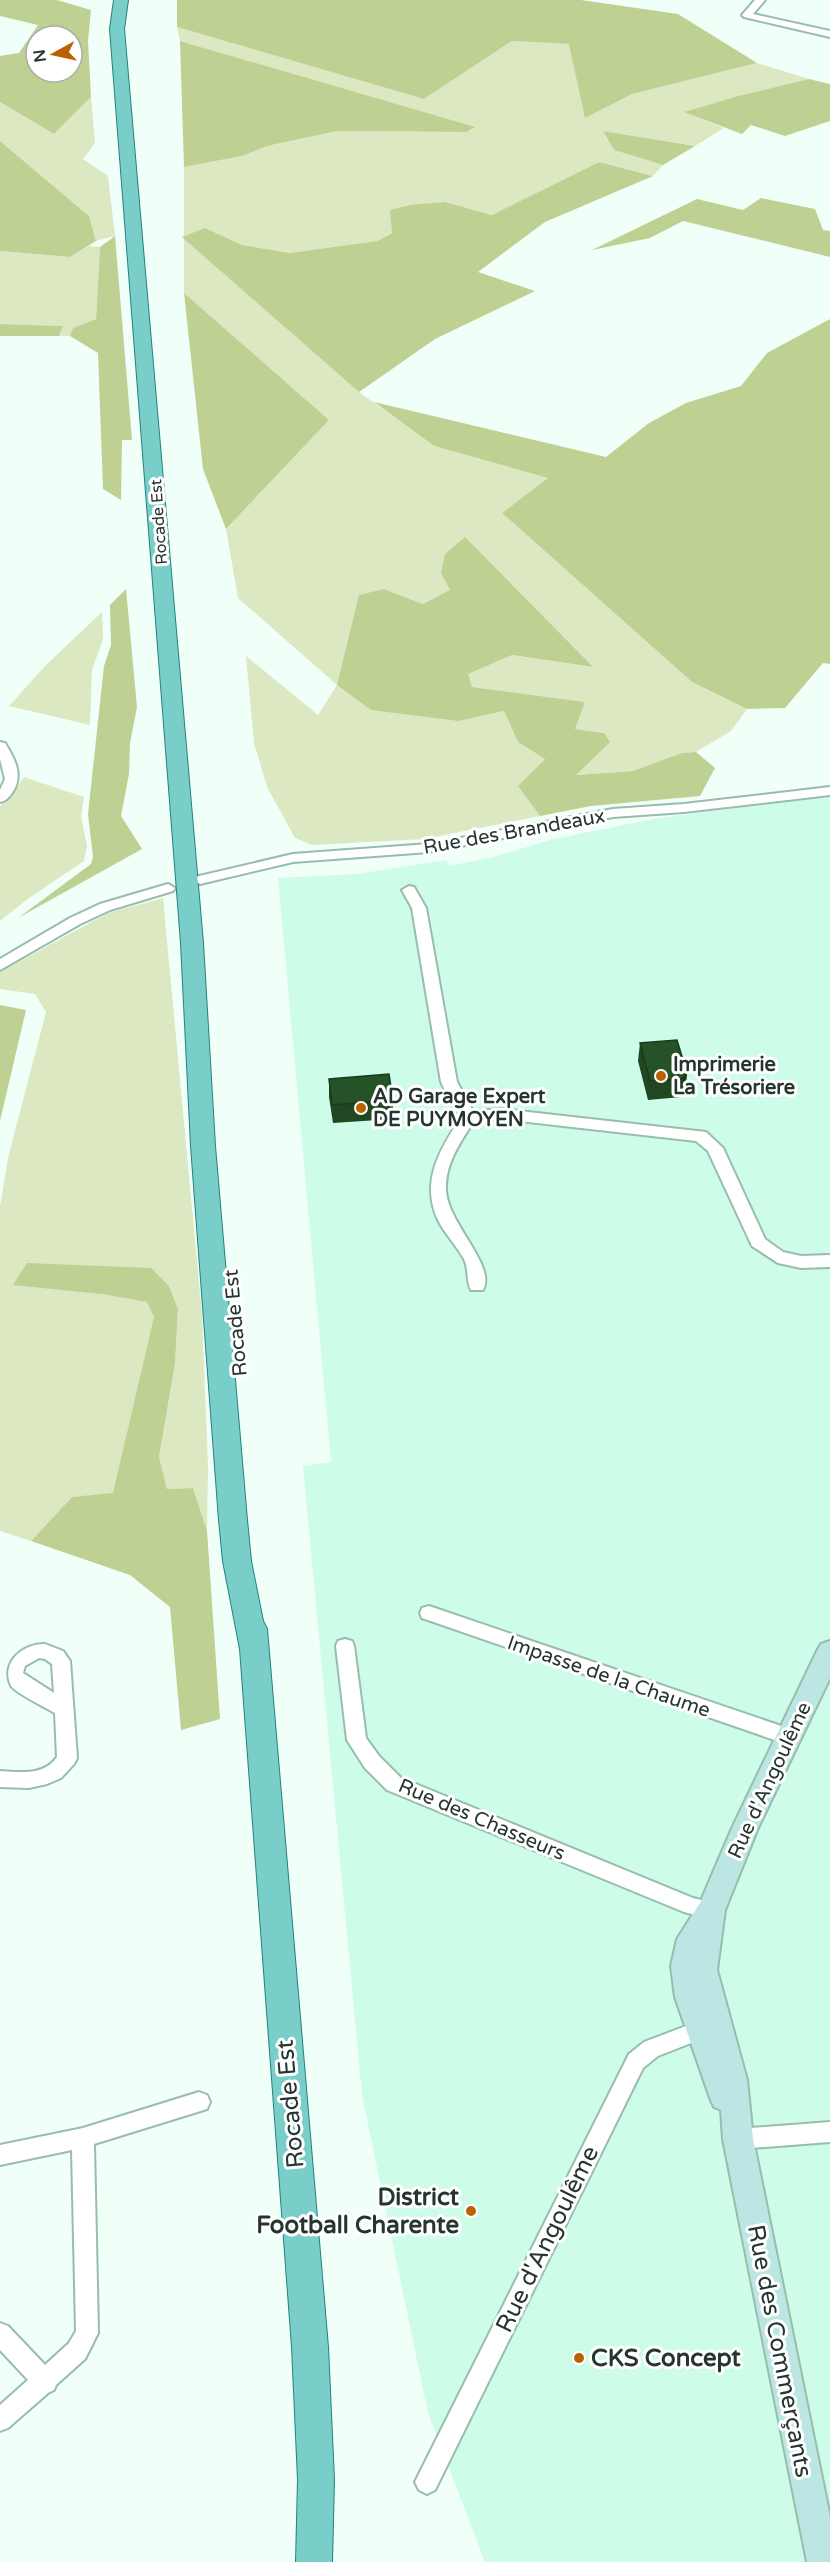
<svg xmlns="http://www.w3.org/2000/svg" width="830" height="2562" viewBox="0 0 830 2562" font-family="'Varela Round',sans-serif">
	<rect width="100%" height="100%" fill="#f0fff8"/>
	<!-- built -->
	<path fill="#cdfde8" d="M830,794V2562H485L428,2413L362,2095L303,1466L331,1462L278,878L357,874L446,860L449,866L493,857L554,839L654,819Z"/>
	<!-- green -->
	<path fill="#dbe8c1" d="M177,27L424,99L512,41L570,44L585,117L632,94L757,63L809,79L738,96L685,112L724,128L695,146L603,131L614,150L663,165L653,176L599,162L492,215L445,202L377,241L291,253L242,245L205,228L183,237L359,392L434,446L549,478L502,513L692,682L747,709L731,731L696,752L682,753L633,771L574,775L604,733L575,729L585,702L472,687L467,674L511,655L592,667L441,573L451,590L423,604L384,589L459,721L504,711L518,742L545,759L518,786L540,816L424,839L312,845L295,838L267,787L254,743L246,656L318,715L337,685L238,598L226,529L329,420L184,293V167L242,156L267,146L337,131L467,132L474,128L180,41Z
		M91,97L95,143L83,159L108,176L115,236L96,241L89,216L0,141V102L54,134Z
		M89,246L100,247L96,319L73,328L70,336H59L63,326L0,324V251L70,257Z
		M102,612L103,639L92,670L90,725L9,706L46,665Z
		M24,777L84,797L81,816L87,846L84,861L29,898L0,921V806L12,795Z
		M163,898L202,1315L208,1465L207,1531L193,1488L167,1489L159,1457L175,1364L178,1309L169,1286L101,1294L148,1302L155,1317L113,1494L72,1497L31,1541L0,1531V1207L8,1158L46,1012L35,994L0,989V972L108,913Z"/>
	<!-- forest -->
	<path fill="#bed192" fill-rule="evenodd" d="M0,0H57L91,10L88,41L91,97L54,134L0,102V56L19,53L38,25L0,16ZM36,36H72V72H36Z
		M177,0H581L678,14L757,63L632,94L585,118L569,44L512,41L424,99L177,27Z
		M180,41L475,127L467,132L337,131L267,146L242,156L184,167Z
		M809,79L830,84V121L785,136L751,125L742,134L684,112L738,96Z
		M603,131L695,146L663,165L614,150Z
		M0,141L89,216L96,241L70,257L0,251Z
		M599,162L653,176L545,222L478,272L535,291L435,339L359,392L182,237L205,228L242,245L290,253L377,241L392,233L390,210L410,205L445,202L492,215Z
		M761,198L815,209L823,230L830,231V257L683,221L650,238L592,250L697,199L743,210Z
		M115,236L132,440H122L121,500L103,489L98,353L70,336L73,328L96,319L100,247Z
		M184,293L329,420L226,529L203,469Z
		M830,319V664L823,663L785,708L747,709L692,682L502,513L548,478L434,446L374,402L606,457L649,423L686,403L741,386L767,353Z
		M0,324L63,326L59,336H0Z
		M465,537L593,667L512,655L468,674L472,687L585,702L575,729L604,733L610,742L576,775L633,771L682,753L696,752L715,768L700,796L591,806L540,816L518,786L545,759L518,742L504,711L459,721L371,710L337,685L359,595L384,589L423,604L450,590L441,573L445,554Z
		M126,589L137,707L130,743L129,774L121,816L142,849L18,918L91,864L93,857L88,814L104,666L111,645L110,605Z
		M0,1005L26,1010L0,1121Z
		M27,1263L151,1268L169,1286L178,1309L175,1364L159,1457L167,1489L193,1488L207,1531L220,1719L181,1730L170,1607L130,1575L31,1541L72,1497L113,1493L154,1317L147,1302L101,1294L13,1285Z"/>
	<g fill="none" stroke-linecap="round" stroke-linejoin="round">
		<defs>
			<path id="street" d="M755,0H765L753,14L830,31V37L744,17L742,15Z
				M0,742L5,743C15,759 24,776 12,793C8,798 6,801 0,802V790L5,779L0,759Z
				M830,787V795L684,812L613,817L429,852L293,862L200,884L193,880L195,877L293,854L429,844L613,809L684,804Z
				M168,884L175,888L173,891L110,910L80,924L0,970V959L70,918L100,904Z
				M409,886L414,887L426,908L457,1082L473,1111L502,1109L706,1132L723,1148L765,1239L783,1252L801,1256L830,1255V1267L801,1268L778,1263L752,1246L708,1151L696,1141L502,1119L474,1121C461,1141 445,1164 446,1189C446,1222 497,1266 483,1290H471C466,1281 469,1269 464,1259C456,1245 445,1234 438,1220C420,1182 440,1149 461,1117L453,1107L441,1082L412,908L402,890Z
				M429,1606L796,1731L799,1737L796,1743L789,1745L422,1618L420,1613L422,1608Z
				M345,1639L352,1641L354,1646L366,1738L379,1756L401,1778L693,1898L718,1904L721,1910L718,1916L711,1919L684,1912L387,1790L365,1768L347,1740L336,1646L338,1641Z
				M45,1644L63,1651L70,1661L77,1758L74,1764L61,1778L47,1784L29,1788L0,1787V1771C21,1772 44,1776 57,1757L55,1713C43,1706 19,1695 11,1686C0,1662 24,1643 45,1644ZM39,1658L45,1659L52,1664L54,1693L23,1673L25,1666Z
				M707,2018L714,2020L717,2027L714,2034L658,2056L643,2068L435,2490L427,2494L419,2490L415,2482L629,2054L644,2042Z
				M199,2092L207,2095L210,2102L207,2109L94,2144L98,2333L85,2359L56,2385L54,2390L48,2393L8,2428L0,2431V2405L28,2380L0,2350V2323L8,2326L45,2365L69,2343L76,2331L72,2150L0,2165V2145L83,2128Z
				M830,2122V2142L738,2149L730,2146L727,2139L730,2132L738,2129Z"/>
			<path id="secondary" d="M830,1641V1678L758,1828L725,1910L717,1970L747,2080L753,2139L830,2517V2562H807L723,2139L721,2110L714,2107L710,2098L675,1997L671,1966L677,1939L700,1903L732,1828L817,1651L821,1644Z"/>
			<path id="primary" d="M114,0H128L124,29L203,943L215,1146L247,1520L251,1561L263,1621L267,1629L328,2347L334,2480L332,2562H296L298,2480L292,2347L240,1649L223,1561L219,1520L191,1146L181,943L110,29Z"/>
		</defs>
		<!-- street casing -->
		<use href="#street" stroke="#98bdad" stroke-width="4"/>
		<!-- secondary casing -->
		<use href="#secondary" stroke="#98bdad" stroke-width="4"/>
		<!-- primary casing -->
		<use href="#primary" stroke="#23837c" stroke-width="2"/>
		<!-- street -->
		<use href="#street" fill="#fff" fill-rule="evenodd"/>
		<!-- secondary -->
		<use href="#secondary" fill="#bce6e4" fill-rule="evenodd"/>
		<!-- primary -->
		<use href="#primary" fill="#7aceca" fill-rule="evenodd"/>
	</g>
	<!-- wall -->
	<path fill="#204722" d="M640,1043L687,1073L685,1091L681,1097L648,1100L638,1061Z
		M329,1079L393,1100V1119L333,1123L329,1097Z"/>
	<!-- shaded-wall -->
	<path fill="#1a3a1b" d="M687,1073L685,1091L681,1097L682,1079Z"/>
	<!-- building -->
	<path fill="#255327" stroke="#1a3a1b" stroke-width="1.5" d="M677,1040L687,1073L682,1079L650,1081L640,1043Z
		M389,1074L393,1100L332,1105L329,1079Z"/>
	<!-- markers -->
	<g fill="#bb6003" stroke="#fff" stroke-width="2">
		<circle cx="661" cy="1076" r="6"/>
		<circle cx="361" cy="1108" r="6"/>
		<circle cx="471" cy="2211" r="6"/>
		<circle cx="579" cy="2358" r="6"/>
	</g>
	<g text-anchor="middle" stroke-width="6" stroke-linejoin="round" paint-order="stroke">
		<!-- far-street labels -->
		<g font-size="16" fill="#26352f" stroke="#fff">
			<text transform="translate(158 522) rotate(-94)" y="6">Rocade Est</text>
		</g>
		<!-- street labels -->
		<g font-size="20" fill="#26352f" stroke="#fff">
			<text transform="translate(514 831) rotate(-10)" y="7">Rue des Brandeaux</text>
			<text transform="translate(235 1323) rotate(-95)" y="7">Rocade Est</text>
			<text transform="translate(609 1676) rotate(19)" y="7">Impasse de la Chaume</text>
			<text transform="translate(769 1780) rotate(-65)" y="7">Rue d'Angoulême</text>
			<text transform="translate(482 1819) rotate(23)" y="7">Rue des Chasseurs</text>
		</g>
		<!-- poi labels -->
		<g font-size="20" font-weight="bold" fill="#26352f" stroke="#fff" text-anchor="start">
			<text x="673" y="1071">Imprimerie<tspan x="673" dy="23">La Trésoriere</tspan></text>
			<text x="373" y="1103">AD Garage Expert<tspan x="373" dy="23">DE PUYMOYEN</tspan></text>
		</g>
		<!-- near-street labels -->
		<g font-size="24" fill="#26352f" stroke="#fff">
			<text transform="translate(290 2104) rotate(-95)" y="8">Rocade Est</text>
			<text transform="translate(547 2239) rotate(-64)" y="8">Rue d'Angoulême</text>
			<text transform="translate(780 2351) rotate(79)" y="8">Rue des Commerçants</text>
		</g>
		<!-- near-poi labels -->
		<g font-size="24" font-weight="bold" fill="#26352f" stroke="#fff" text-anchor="end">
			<text x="459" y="2205">District<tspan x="459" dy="28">Football Charente</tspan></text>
			<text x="591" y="2366" text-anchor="start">CKS Concept</text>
		</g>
	</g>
	<!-- north arrow -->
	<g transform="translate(54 54) rotate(262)"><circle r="28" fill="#ffffff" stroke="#a8aeac" stroke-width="1.5"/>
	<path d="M0-4.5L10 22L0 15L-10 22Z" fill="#bb6003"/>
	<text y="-9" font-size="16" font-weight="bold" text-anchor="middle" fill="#26352f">N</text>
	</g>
</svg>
